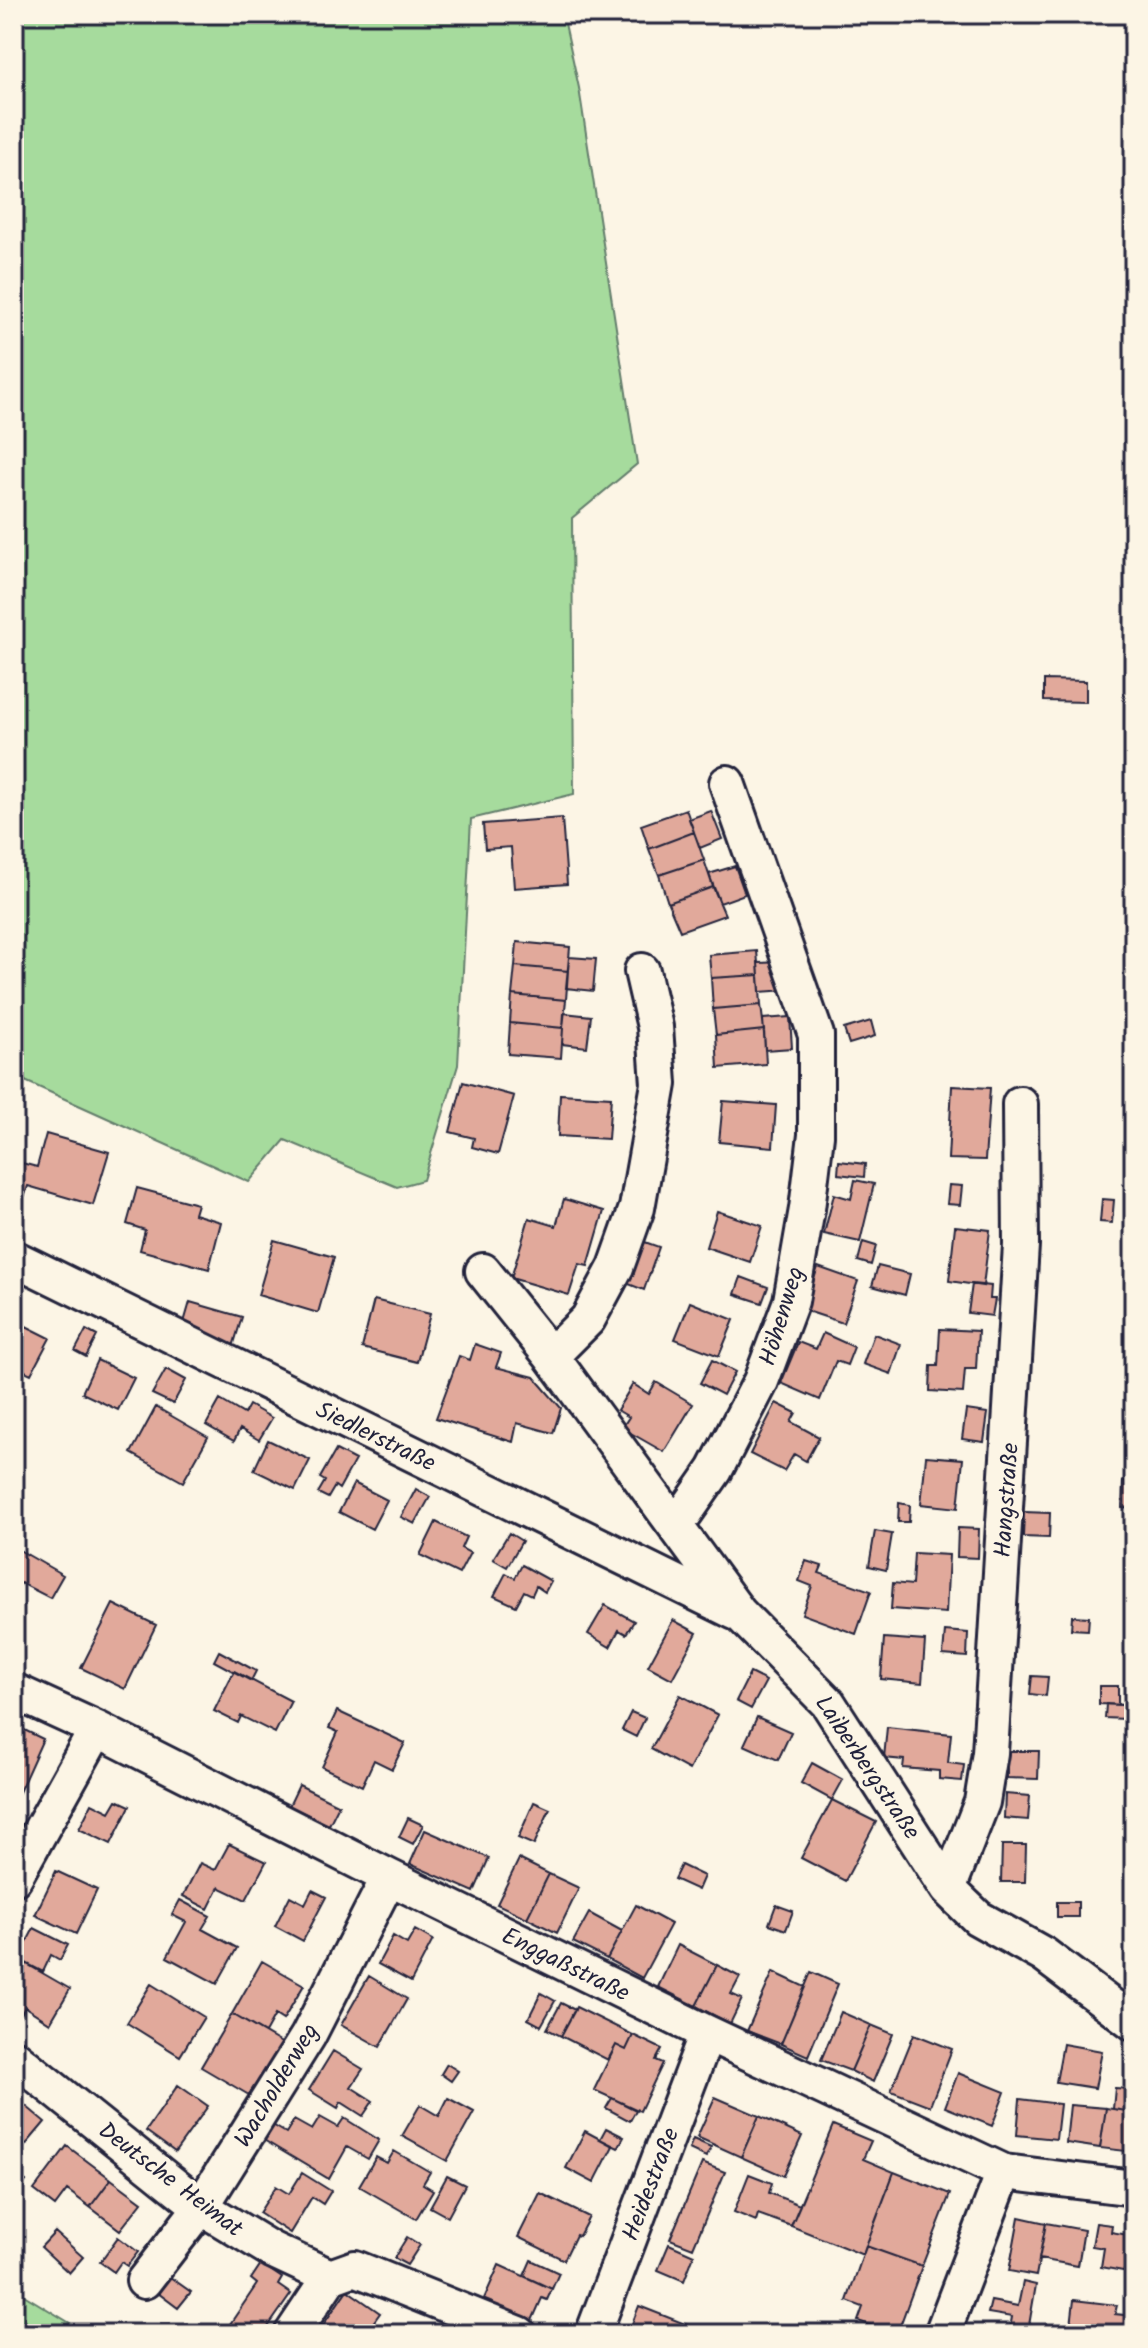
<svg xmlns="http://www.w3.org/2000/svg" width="1148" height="2348" viewBox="0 0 1148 2348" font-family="Kalam,sans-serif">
	<rect width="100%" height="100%" fill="#fcf5e5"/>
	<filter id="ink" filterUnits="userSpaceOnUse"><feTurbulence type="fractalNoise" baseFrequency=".0125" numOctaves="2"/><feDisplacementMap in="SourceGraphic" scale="16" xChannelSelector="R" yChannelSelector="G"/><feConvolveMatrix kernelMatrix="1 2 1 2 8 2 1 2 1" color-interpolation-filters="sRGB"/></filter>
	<g filter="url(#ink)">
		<!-- green -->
		<path fill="#a6db9d" stroke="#647e6c" stroke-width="2" d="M14,14H563L579,88L637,464L572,518L574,794L471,819L458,1065L423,1180L397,1187L285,1140L249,1182L14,1076Z
			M14,2289L83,2331L85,2334H14Z"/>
		<!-- building -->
		<path fill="#e1a99b" stroke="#22223b" stroke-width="2" d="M1114,14H1134V18L1115,21Z
			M1044,680L1086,681V702L1044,701Z
			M686,809L694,832L649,849L641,825Z
			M711,811L722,839L700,848L689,819Z
			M562,818L567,884L514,888L511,847L485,849L483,824Z
			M694,832L704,860L659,875L649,849Z
			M704,860L713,887L668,903L659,875Z
			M735,866L745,894L720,903L709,874Z
			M713,887L725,915L680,931L668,903Z
			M517,942L570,947L568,971L515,966Z
			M757,951L759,975L711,978L709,955Z
			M569,957L596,959L593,991L566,988Z
			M785,962L787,990L760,992L758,963Z
			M515,966L568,971L566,1000L512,995Z
			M759,975L761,1005L713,1009L711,978Z
			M512,995L566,1000L563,1028L510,1023Z
			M761,1005L764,1030L716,1035L713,1009Z
			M564,1013L591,1016L587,1047L562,1044Z
			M790,1017L792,1048L765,1050L763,1019Z
			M871,1021L875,1036L849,1044L844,1029Z
			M510,1023L563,1028L561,1058L508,1054Z
			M764,1030L766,1064L718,1068L716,1035Z
			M463,1082L514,1096L498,1154L472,1147L474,1138L450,1132Z
			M952,1086L990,1088L985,1160L948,1159Z
			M560,1094L611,1097L608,1139L558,1136Z
			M723,1101L776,1105L773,1147L719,1142Z
			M46,1134L109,1152L93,1205L28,1186L25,1195L14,1192V1177L18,1162L37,1167Z
			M839,1161L865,1164L864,1177L838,1174Z
			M855,1180L874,1184L860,1242L824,1234L834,1194L851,1199Z
			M949,1185L962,1186L960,1205L947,1204Z
			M137,1188L197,1204L194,1214L221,1222L209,1269L140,1250L145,1230L127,1224Z
			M564,1199L604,1211L588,1266L579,1264L569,1295L511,1278L529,1218L556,1226Z
			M1102,1199L1114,1200L1112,1223L1100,1222Z
			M717,1211L762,1226L750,1262L706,1247Z
			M955,1226L990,1230L983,1286L949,1281Z
			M274,1240L334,1257L318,1313L258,1295Z
			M642,1241L659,1247L644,1290L626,1283Z
			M863,1242L876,1246L871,1265L858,1261Z
			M878,1266L910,1274L905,1295L872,1286Z
			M818,1267L858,1281L843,1323L804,1310Z
			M741,1277L768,1287L762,1303L735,1294Z
			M972,1284L991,1286L990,1299H995L992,1316L968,1313Z
			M374,1300L430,1314L417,1362L362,1348Z
			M190,1302L242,1317L233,1347L208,1339L210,1334L183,1326Z
			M690,1302L734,1320L719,1356L675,1339Z
			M14,1320L50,1338L31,1374L14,1366Z
			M940,1329L978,1331L976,1369H965L963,1393L930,1391L931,1366H938Z
			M86,1330L97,1336L86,1357L75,1351Z
			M823,1333L854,1347L847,1365L836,1361L820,1400L781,1383L798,1342L816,1349Z
			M874,1334L901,1344L891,1374L863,1364Z
			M475,1344L501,1353L496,1367L534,1377L561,1408L553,1433L517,1423L513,1442L436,1418L459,1356L470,1360Z
			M97,1360L134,1378L118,1410L82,1393Z
			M712,1360L735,1372L723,1395L700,1383Z
			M166,1369L186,1380L173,1404L152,1394Z
			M656,1382L693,1404L664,1452L622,1428L629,1417L617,1410L633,1384L649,1394Z
			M220,1400L244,1414L249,1405L272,1418L259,1440L240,1429L234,1441L206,1425Z
			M776,1403L796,1413L791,1422L819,1437L806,1461L794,1454L784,1471L750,1454Z
			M156,1407L208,1437L183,1482L131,1453Z
			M966,1410L988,1413L984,1442L962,1439Z
			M268,1440L310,1460L295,1490L254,1470Z
			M336,1450L355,1460L339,1489L335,1486L328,1498L318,1493L325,1481L320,1478Z
			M926,1456L963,1459L958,1508L921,1504Z
			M1123,1482H1134V1509L1122,1508Z
			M354,1483L387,1500L372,1529L339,1512Z
			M416,1489L430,1497L415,1524L401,1517Z
			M899,1503L910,1505L909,1522H898Z
			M1024,1512L1050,1513L1049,1538L1023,1537Z
			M436,1522L466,1537L461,1548L470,1553L459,1574L420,1555Z
			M958,1528L979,1529L978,1558L957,1557Z
			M875,1531L892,1534L886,1570L869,1566Z
			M509,1533L522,1541L507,1567L493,1559Z
			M14,1547L63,1575L50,1598L21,1583L14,1596Z
			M914,1553L949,1555L946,1613L891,1609L893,1583L912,1585Z
			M806,1561L822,1566L819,1573L871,1591L856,1634L802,1614L812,1586L799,1581Z
			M522,1565L551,1581L545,1592L536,1586L532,1595L524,1591L516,1606L494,1596L506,1573L515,1578Z
			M113,1604L156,1625L125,1689L81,1668Z
			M605,1605L634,1621L626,1634L619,1630L610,1647L588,1634Z
			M1072,1616L1089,1617L1088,1630L1071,1629Z
			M673,1620L697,1633L672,1679L648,1666Z
			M945,1631L968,1633L967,1657L943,1655Z
			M884,1638L925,1641L922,1683L881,1679Z
			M219,1651L256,1671L251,1681L214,1661Z
			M234,1671L291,1701L275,1733L241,1716L238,1723L214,1711Z
			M750,1673L766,1681L751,1709L736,1701Z
			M1032,1676L1048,1677L1046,1696L1030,1694Z
			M1099,1686H1118V1705L1099,1704Z
			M680,1695L718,1715L689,1770L651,1749Z
			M1106,1704L1126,1705L1125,1719L1105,1718Z
			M337,1711L405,1743L392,1769L374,1760L362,1786L322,1767L338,1732L329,1728Z
			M631,1712L645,1718L636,1737L622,1730Z
			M757,1717L791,1732L778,1760L744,1745Z
			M14,1725L43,1739L15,1801H14Z
			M887,1727L951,1734L948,1763L964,1765L962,1781L939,1779V1771L903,1768L904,1760L884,1758Z
			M1007,1751H1039L1038,1779L1007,1778Z
			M812,1763L843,1780L832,1800L801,1783Z
			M299,1785L339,1805L329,1825L289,1806Z
			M1005,1794L1030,1796L1028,1820L1004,1818Z
			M117,1800L130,1806L111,1844L79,1829L92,1803L110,1812Z
			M832,1800L876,1822L845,1881L801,1858Z
			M534,1802L550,1809L534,1845L518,1838Z
			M408,1818L423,1825L413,1844L399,1837Z
			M425,1830L489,1858L474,1892L410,1864Z
			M229,1844L266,1862L246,1900L219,1887L208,1909L183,1896L200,1863L215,1870Z
			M1002,1845H1026L1025,1882H1001Z
			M519,1859L549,1874L527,1918L497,1904Z
			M681,1865L704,1876L698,1890L674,1879Z
			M56,1871L97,1890L76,1934L35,1915Z
			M549,1874L579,1888L557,1933L527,1918Z
			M312,1890L326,1897L303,1941L275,1926L290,1896L305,1904Z
			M180,1900L210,1916L202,1929L237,1948L217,1984L167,1957L186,1922L172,1915Z
			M1057,1902H1078V1917H1057Z
			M636,1905L671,1924L642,1978L607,1959Z
			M776,1905L793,1911L786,1930L769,1924Z
			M589,1913L622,1931L607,1959L573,1942Z
			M34,1928L68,1945L60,1960L51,1955L43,1972L18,1959Z
			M415,1930L433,1940L411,1982L378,1964L393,1936L407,1944Z
			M678,1945L717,1965L696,2006L658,1987Z
			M18,1959L70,1989L50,2023L25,2007L20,2016L14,2012V1966Z
			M262,1961L304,1985L283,2020L275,2015L265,2033L232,2014Z
			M717,1965L740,1977L731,1994L742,1999L730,2024L696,2006Z
			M773,1972L805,1987L781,2044L747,2031Z
			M811,1972L838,1984L808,2056L781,2044Z
			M369,1976L407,1999L380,2047L341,2025Z
			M151,1984L204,2017L180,2056L127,2023Z
			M541,1993L555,2001L541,2026L528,2019Z
			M561,2003L575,2010L561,2036L547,2029Z
			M576,2007L633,2035L626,2050L616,2045L608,2060L561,2036Z
			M841,2012L871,2025L851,2071L821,2060Z
			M232,2014L285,2045L254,2098L201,2067Z
			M871,2025L893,2034L873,2082L851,2071Z
			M914,2034L952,2049L930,2106L891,2091Z
			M633,2035L662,2049L656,2060L663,2063L640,2111L594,2090L616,2045L626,2050Z
			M1063,2044L1102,2051L1095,2088L1056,2082Z
			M333,2051L363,2069L351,2087L373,2101L363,2116L341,2102L338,2108L309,2090Z
			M447,2064L458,2071L451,2081L441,2074Z
			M958,2073L1005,2092L992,2126L945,2107Z
			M178,2085L208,2106L175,2152L146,2131Z
			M1115,2088L1129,2089L1127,2111L1113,2109Z
			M14,2096L45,2122L14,2159Z
			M715,2097L759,2116L741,2157L697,2137Z
			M448,2098L474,2112L447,2161L402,2136L420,2105L439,2116Z
			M612,2098L636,2110L630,2121L606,2108Z
			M1020,2099L1060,2104L1056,2139L1017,2135Z
			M1070,2105L1106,2108L1100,2148L1066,2143Z
			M1106,2108L1134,2112V2152L1100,2148Z
			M759,2116L802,2136L784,2176L741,2157Z
			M320,2117L338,2127L344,2118L379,2140L368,2159L347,2147L329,2179L262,2139L271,2124L286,2133L294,2120L312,2130Z
			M833,2125L871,2141L863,2159L894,2172L863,2255L791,2226Z
			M606,2128L624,2137L618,2148L600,2139Z
			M585,2131L613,2146L594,2183L566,2168Z
			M693,2139L711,2147L706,2157L689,2149Z
			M67,2146L111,2179L90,2207L67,2190L55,2206L34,2190Z
			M394,2151L430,2172L423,2184L433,2190L416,2219L359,2186L376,2157L387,2163Z
			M702,2163L725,2172L693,2248L670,2239Z
			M14,2171L26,2181L14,2195Z
			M894,2172L950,2194L922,2266L866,2246Z
			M302,2173L331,2191L323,2204L312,2197L290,2233L259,2213L276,2186L289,2194Z
			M749,2174L772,2183L769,2193L800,2205L791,2226L758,2214L756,2221L734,2212Z
			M447,2176L465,2185L448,2217L430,2207Z
			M111,2179L142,2202L120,2230L90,2207Z
			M540,2193L589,2217L579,2236L576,2235L564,2260L518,2237Z
			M1019,2217L1046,2223L1036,2276L1009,2271Z
			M1046,2223L1084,2230L1078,2266L1039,2259Z
			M1096,2223L1112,2225L1111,2232L1134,2236V2273L1101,2267L1104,2248L1092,2246Z
			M55,2232L83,2257L69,2273L41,2247Z
			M118,2237L138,2252L127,2266L121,2262L114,2272L100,2262Z
			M407,2237L420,2245L407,2265L394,2258Z
			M669,2244L694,2255L684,2281L658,2270Z
			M866,2246L922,2266L897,2334L858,2321L863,2307L847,2301Z
			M531,2260L559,2273L552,2289L524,2276Z
			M261,2264L282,2278L278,2285L291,2294L263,2334H238L228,2327L257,2284L251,2279Z
			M499,2265L552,2289L547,2300L542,2298L531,2323L483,2301Z
			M170,2277L191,2292L178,2308L158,2293Z
			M1023,2282L1036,2285L1028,2331L1010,2328L1012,2317L988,2313L991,2301L1018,2306Z
			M347,2290L380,2313L365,2334H317Z
			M1074,2300L1117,2305L1115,2314L1134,2316L1133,2334H1070Z
			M639,2306L698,2329L696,2334H628Z"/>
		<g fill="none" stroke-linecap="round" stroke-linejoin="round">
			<defs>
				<path id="minor" d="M14,1258L735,1612
					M483,1271L551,1356L739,1613L828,1703L948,1889L978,1918L1044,1955L1134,2023
					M551,1356L588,1319L616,1267L637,1208L659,1084L655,1027L642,971
					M676,1526L715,1470L761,1381L791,1301L807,1209L816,1135V1035L727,783
					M14,1691L97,1729L389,1877L707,2033L1004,2172L1134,2188
					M14,1878L97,1729
					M948,1889L982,1802L990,1753L1021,1245L1020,1104
					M14,2057L201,2207L272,2250L330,2277L355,2268L519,2334
					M144,2281L201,2207L308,2036L389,1877
					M292,2334L330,2277
					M593,2334L707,2033
					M942,2334L1004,2172"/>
			</defs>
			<!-- minor casing -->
			<use href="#minor" stroke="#22223b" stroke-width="40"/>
			<!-- minor -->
			<use href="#minor" stroke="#fcf5e5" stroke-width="34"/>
		</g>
	</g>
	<g text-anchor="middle" stroke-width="8" stroke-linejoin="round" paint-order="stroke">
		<!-- street labels -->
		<g font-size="24" fill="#22223b" stroke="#fcf5e5">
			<text transform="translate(781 1316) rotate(-73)" y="8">Höhenweg</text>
			<text transform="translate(376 1436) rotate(26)" y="8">Siedlerstraße</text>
			<text transform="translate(1006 1500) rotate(-86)" y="8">Hangstraße</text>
			<text transform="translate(868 1767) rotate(56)" y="8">Laiberbergstraße</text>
			<text transform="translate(566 1964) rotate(26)" y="8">Enggaßstraße</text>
			<text transform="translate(276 2085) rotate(-59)" y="8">Wacholderweg</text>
			<text transform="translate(171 2179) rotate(37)" y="8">Deutsche Heimat</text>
			<text transform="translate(650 2184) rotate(-69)" y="8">Heidestraße</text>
		</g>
	</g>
	<!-- margin -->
	<rect width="1148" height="2348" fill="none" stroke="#fcf5e5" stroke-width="48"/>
	<rect x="24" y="24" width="1100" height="2300" fill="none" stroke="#22223b" stroke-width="3" filter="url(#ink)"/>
</svg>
